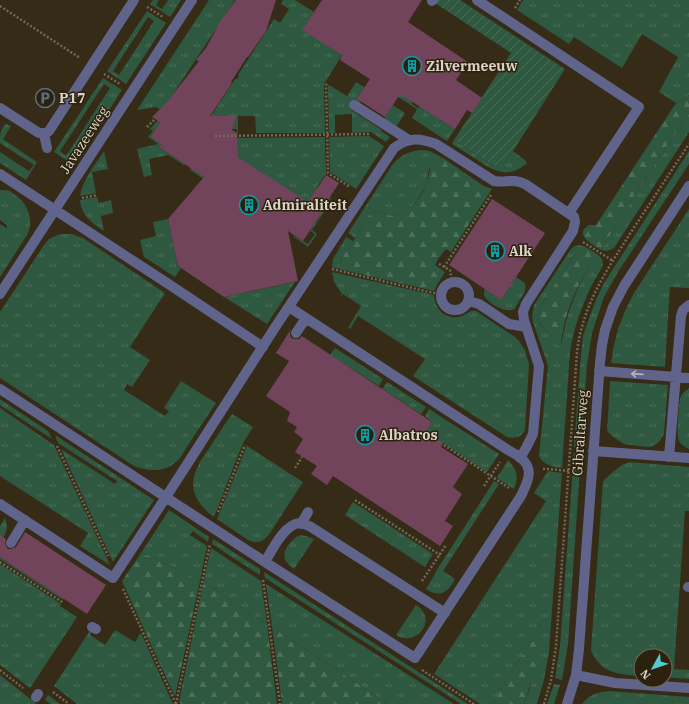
<svg xmlns="http://www.w3.org/2000/svg" width="689" height="704" viewBox="0 0 689 704" font-family="'IBM Plex Serif',serif">
	<defs>
		<pattern id="grass-tufts" width="24" height="20" patternUnits="userSpaceOnUse"><rect width="24" height="20" fill="#2e583f"/><path d="M3 7l-1-3M5 7V3M7 7l1-3M15 17l-1-3M17 17v-4M19 17l1-3" fill="none" stroke="#4c6f59"/></pattern>
		<pattern id="forest-firs" width="22" height="20" patternUnits="userSpaceOnUse"><rect width="22" height="20" fill="#2e583f"/><path d="M5 1l3.5 6h-7zM16 11l3.5 6h-7z" fill="#4c6f59"/></pattern>
		<pattern id="garden-furrows" width="10" height="10" patternUnits="userSpaceOnUse"><rect width="10" height="10" fill="#2e583f"/><path d="M-1 1l2-2M0 10L10 0M9 11l2-2" fill="none" stroke="#4c6f59"/></pattern>
	</defs>
	<rect width="100%" height="100%" fill="#352b16"/>
	<!-- grass -->
	<path fill="url(#grass-tufts)" fill-rule="evenodd" d="M153,0H159L156,5L162,9L168,0H181L170,17L150,4Z
		M209,0H235L162,111L156,107L137,110Z
		M283,0H295L314,12L303,30L342,55L324,84L325,133H256L255,116H238V134H237V129H226L198,136L235,79H237L239,76L238,75L274,19L280,23L289,9L281,4Z
		M523,0H689V95L683,100L676,103L659,92L678,57L642,34L622,68L574,37L569,44L517,10Z
		M147,11L166,23L126,84L107,71ZM148,17L154,21L119,75L113,71Z
		M355,64L413,102L411,104L418,108L420,106L455,129L447,141L412,118L417,109L353,68H352Z
		M103,78L122,90L74,165L54,152ZM104,84L110,88L66,156L60,151Z
		M356,82L405,113L396,127L384,119L389,110L365,94L360,103L356,101L351,110L382,130L381,131L390,137L386,142L371,132L352,133V114L335,115V133H329L328,86L329,85L347,96Z
		M689,113V132L614,248L607,251L601,250L634,196Z
		M158,120L160,122L151,137L161,143L159,147L183,163L199,142L184,165L168,155L149,159L152,175L144,177L137,149L158,144L148,137L153,131L150,129Z
		M6,124L11,126L3,139L37,162L26,180L0,163V152L29,171L34,165L0,143C0,135 0,129 6,124Z
		M369,136L384,146L356,189L330,172L329,137Z
		M325,137L326,174L316,188L331,198L323,210L324,212L312,230L317,234L308,247L294,237L293,235L308,244L315,234L310,231L322,212L217,143L207,181L190,170L199,157L215,138Z
		M454,140L492,165L505,162L513,151L525,160L527,163C508,180 494,171 476,159C468,154 460,149 452,144Z
		M422,150L430,151L443,158C437,160 432,164 429,170C427,174 428,180 426,185C423,191 419,198 415,203C408,210 399,218 388,215C382,213 380,210 374,212C364,216 361,229 356,237C350,248 340,256 339,269L332,267L333,259L346,237L353,241L355,238L348,233L393,164C401,155 409,151 422,150Z
		M104,151L108,169L92,172L96,193L80,196C83,179 95,165 104,151Z
		M689,151V164L618,272L604,297L592,333L587,365L581,448L574,447L581,354L583,336L588,321L597,297L604,283Z
		M0,190C3,190 7,190 10,191C12,192 14,194 15,195C29,204 34,221 27,235L0,277V224L6,228L8,226L0,220Z
		M97,197L99,203L111,200L113,213L101,216L104,231C93,224 81,215 80,200Z
		M689,209V288L670,287L665,367L611,363L613,350L618,329L625,311L634,293Z
		M168,219L178,267L181,268L175,277L144,257L140,240L156,236L153,222Z
		M60,234H72L83,238L165,293L130,347L150,360L132,387L127,384L124,390L165,416L169,411L164,408L181,381L216,403C208,415 200,427 192,439C188,445 184,452 180,458C167,473 151,472 134,466L0,378V312L44,245L49,239Z
		M576,245L584,246L573,257L540,307L537,317L538,321L539,323L556,341L558,345L561,346C566,313 578,283 596,255L597,254C600,256 603,259 603,264C602,270 592,283 590,289C580,311 574,328 570,352L562,468C553,467 543,465 539,456L548,366L533,322L532,315L534,305L571,249Z
		M332,272L434,295C435,310 446,321 462,316C467,314 470,310 476,311L515,337L519,341L525,350L529,364L525,430C522,437 515,439 507,437L413,376L425,359L358,316L350,329L348,328L361,306L343,294L339,299L342,294L334,282Z
		M516,277L525,283C526,292 524,294 519,301C518,303 516,307 514,309C506,314 487,303 484,295C484,292 484,292 485,289L501,300Z
		M295,282L267,324L224,297Z
		M335,348L383,379L379,386L330,355Z
		M610,381L668,385L664,434L659,442L653,446L647,447L624,444L612,436L607,431Z
		M387,382L426,407L421,414L382,389Z
		M689,388V449C685,447 681,445 679,441C676,434 679,407 680,398L683,393Z
		M0,399L48,431L52,439L0,405Z
		M0,408L54,445L110,565L80,546L88,533L0,476Z
		M429,409L499,454L487,472L426,432L432,422L425,416Z
		M232,414L253,427L243,443L214,517C196,504 187,487 198,466C201,459 206,453 210,447C217,436 224,425 232,414Z
		M55,435L154,500L113,562L61,449L115,484L117,481L58,443Z
		M247,446L303,482L270,533C263,542 258,544 248,540L217,519Z
		M574,453H581L568,644L562,680L555,678L560,646Z
		M508,460C517,470 519,476 514,489L497,478Z
		M630,462L689,467V511H685L674,669L689,670V679L665,677V656H641V676C618,674 601,674 591,650L603,481C611,474 620,464 630,462Z
		M548,471L562,473L549,652L544,680L537,704H524L530,688L540,623L532,641L515,666L492,704H480L434,674L546,501L534,493Z
		M494,481L499,484L443,571L455,579C448,593 440,598 426,589L435,574V573Z
		M353,502L433,554L425,567L345,515Z
		M169,510L209,537L208,542L193,531L190,535L207,546L200,581L155,558L141,553Z
		M5,518C9,528 6,534 0,542V526Z
		M300,535L306,536L314,539L294,569C291,566 287,564 285,559C282,549 292,539 300,535Z
		M213,539L260,569V575L212,544Z
		M211,548L261,581L267,624L210,586L203,584Z
		M0,557L64,599L63,600L0,559Z
		M0,564L61,604L60,606L77,617L30,688L0,665Z
		M264,572L468,704H461L265,578Z
		M266,584L454,704H388L272,627Z
		M416,605C439,619 416,648 396,635Z
		M91,629L93,631L90,635L105,645L115,630L135,642L141,633L173,704H77L54,686Z
		M0,675L37,704H0Z
		M554,684L560,685L554,704H547Z
		M609,691L689,697V704H582C589,695 597,692 609,691Z
		M48,695L60,704H51L45,700Z"/>
	<!-- forest -->
	<path fill="url(#forest-firs)" d="M689,95V113L634,196L601,250C592,244 573,235 589,225H596L676,103L683,100Z
		M443,158L484,186L492,189L451,252L446,249L438,259L435,265L445,272L437,285L434,291L339,269C340,256 350,248 356,237C361,229 364,216 374,212C380,210 382,213 388,215C399,218 408,210 415,203C420,198 424,191 426,185C431,172 427,163 443,158Z
		M584,246L597,254C579,281 563,314 561,346L558,345L538,321L537,317L540,307L573,257Z
		M141,553L155,558L200,581L175,697L122,581Z
		M203,584L210,586L267,624L277,704H181L179,702Z
		M540,621C538,650 534,677 524,704H492L515,666L532,641Z
		M272,627L388,704H282Z"/>
	<!-- garden -->
	<path fill="url(#garden-furrows)" d="M437,0H460L565,69L513,151L505,162L503,165L499,166L492,165L454,140L511,53L435,3Z"/>
	<!-- building -->
	<path fill="#72445c" d="M236,0H276L266,31L248,57H247L231,82L232,83L210,116H236L232,130L237,133L238,157L308,202L326,175L339,183L321,211L322,212L303,241L288,231L298,281L224,297L178,266L168,219L204,177L159,147L161,144L151,137L160,122L152,117L167,102L199,61L196,60L206,48L221,20Z
		M322,0H422L408,22L468,62L456,80L482,98L472,113L467,110L455,129L400,94L385,117L357,99L370,79L340,60L342,55L302,30Z
		M492,199L545,233L501,300L449,265Z
		M291,329L290,332V336L293,339H299L302,336L432,422L426,432L443,443L441,447L468,464L453,487L462,494L445,521L453,526L440,546L333,476L327,485L311,474L317,466L295,452L303,439L294,432L297,427L287,421L290,412L266,396L289,361L276,353Z
		M25,532L106,585L87,614L0,557V535L6,539L5,543L6,546L8,549H11L16,547Z"/>
	<g fill="none" stroke-linecap="round" stroke-linejoin="round">
		<!-- path -->
		<path stroke="#716856" stroke-width="2.5" stroke-dasharray="2 2" stroke-linecap="butt" d="M0,6L80,58
			M147,7L163,17
			M515,8L520,0
			M104,74L120,84
			M327,84L326,85L328,173L350,187
			M147,127L155,119
			M215,136L371,134
			M82,198L97,195
			M583,242L613,261
			M439,264L450,270L452,282
			M444,267L491,195
			M332,269L429,292L441,294
			M444,445L509,488
			M57,446L108,556
			M295,468L302,457
			M543,469H549L569,471
			M484,486L500,462
			M355,500L440,555
			M218,512L245,445
			M0,562L62,602
			M263,580L280,704
			M422,581L446,545
			M123,589L176,704
			M0,670L23,688
			M422,670L474,704
			M53,692L69,704
			M176,704L210,544
			M544,704L551,680L556,646L577,352C583,302 609,267 635,226C653,199 671,171 689,144"/>
		<!-- minor -->
		<path stroke="#61648a" stroke-width="10" d="M477,0L639,107L569,213
			M432,1L433,0
			M354,105L409,140
			M0,108L39,133H46L49,131L134,0
			M44,134L47,148
			M0,174L170,285L263,347
			M441 296a14 14 0 1 1 28 0a14 14 0 1 1-28 0Z
			M0,294L192,0
			M469,301L479,304L509,324L526,327
			M296,333L306,318
			M599,371L689,378
			M0,389L265,562L415,658L521,496C526,485 534,472 524,461C520,456 513,453 508,450L289,307
			M593,451L689,458
			M669,457L681,316L683,310L689,305
			M0,504L113,578L166,497L274,329L394,148C409,137 419,138 436,144L494,181C506,183 513,178 525,184L574,217L575,222L573,231L526,304L523,312L524,320L539,366L533,434L526,448L520,458
			M301,524L308,512
			M11,543L25,520
			M265,562C272,550 284,525 299,523C303,523 307,525 311,527L445,613
			M688,587H689
			M92,627L96,629
			M576,675L615,683L689,688
			M36,697L38,694
			M567,704L576,675L579,649L600,363L602,345L605,330L613,307L624,286L689,186"/>
	</g>
	<!-- one-way arrows -->
	<defs><path id="oneway-shaft" d="M-6 0H5M1.5-3L5.5 0L1.5 3" fill="none" stroke-width="1.6" stroke-linecap="round" stroke-linejoin="round"/></defs>
	<use stroke="#b6b2b5" href="#oneway-shaft" transform="translate(637 374) rotate(-176)"/>
	<!-- icons -->
	<defs>
		<symbol id="building-ring" viewBox="-11 -11 22 22"><circle r="9.5" fill="#2b210d" stroke="#0f9aa8" stroke-width="1.5"/><path d="M-4-6H4V6H1V3H-1V6H-4ZM-2.5-4.3h1.7v1.8h-1.7ZM.8-4.3h1.7v1.8H.8ZM-2.5-1h1.7V.8h-1.7ZM.8-1h1.7V.8H.8Z" fill="#0f9aa8"/></symbol>
		<symbol id="parking-ring" viewBox="-11 -11 22 22"><circle r="9.5" fill="#2b210d" stroke="#5c6f8a" stroke-width="1.5"/><path d="M-3.5-5.5H1a3.5 3.5 0 0 1 0 7H-1V5.5H-3.5ZM-1-3.4V-.6H.8a1.4 1.4 0 0 0 0-2.8Z" fill="#5c6f8a"/></symbol>
	</defs>
	<g fill-rule="evenodd">
		<use href="#building-ring" x="401" y="55" width="22" height="22"/>
		<use href="#parking-ring" x="34" y="87" width="22" height="22"/>
		<use href="#building-ring" x="238" y="194" width="22" height="22"/>
		<use href="#building-ring" x="484" y="240" width="22" height="22"/>
		<use href="#building-ring" x="354" y="424" width="22" height="22"/>
	</g>
	<g text-anchor="middle" stroke-width="3" stroke-linejoin="round" paint-order="stroke">
		<!-- poi labels -->
		<g font-size="14" font-weight="bold" fill="#dad4c7" stroke="#2b210d" text-anchor="start">
			<text x="426" y="71">Zilvermeeuw</text>
			<text x="59" y="103">P17</text>
			<text x="263" y="210">Admiraliteit</text>
			<text x="509" y="256">Alk</text>
			<text x="379" y="440">Albatros</text>
		</g>
		<!-- street labels -->
		<g font-size="14" fill="#dad4c7" stroke="#2b210d">
			<text transform="translate(84 140) rotate(-57)" y="5">Javazeeweg</text>
			<text transform="translate(580 433) rotate(-86)" y="5">Gibraltarweg</text>
		</g>
	</g>
	<!-- north arrow -->
	<g transform="translate(653 668) rotate(230)"><circle r="19" fill="#2b210d" stroke="#716957"/>
	<path d="M0-3L7 15L0 10L-7 15Z" fill="#51ccd3"/>
	<text y="-6" font-size="11" font-weight="bold" text-anchor="middle" fill="#dad4c7">N</text>
	</g>
</svg>
